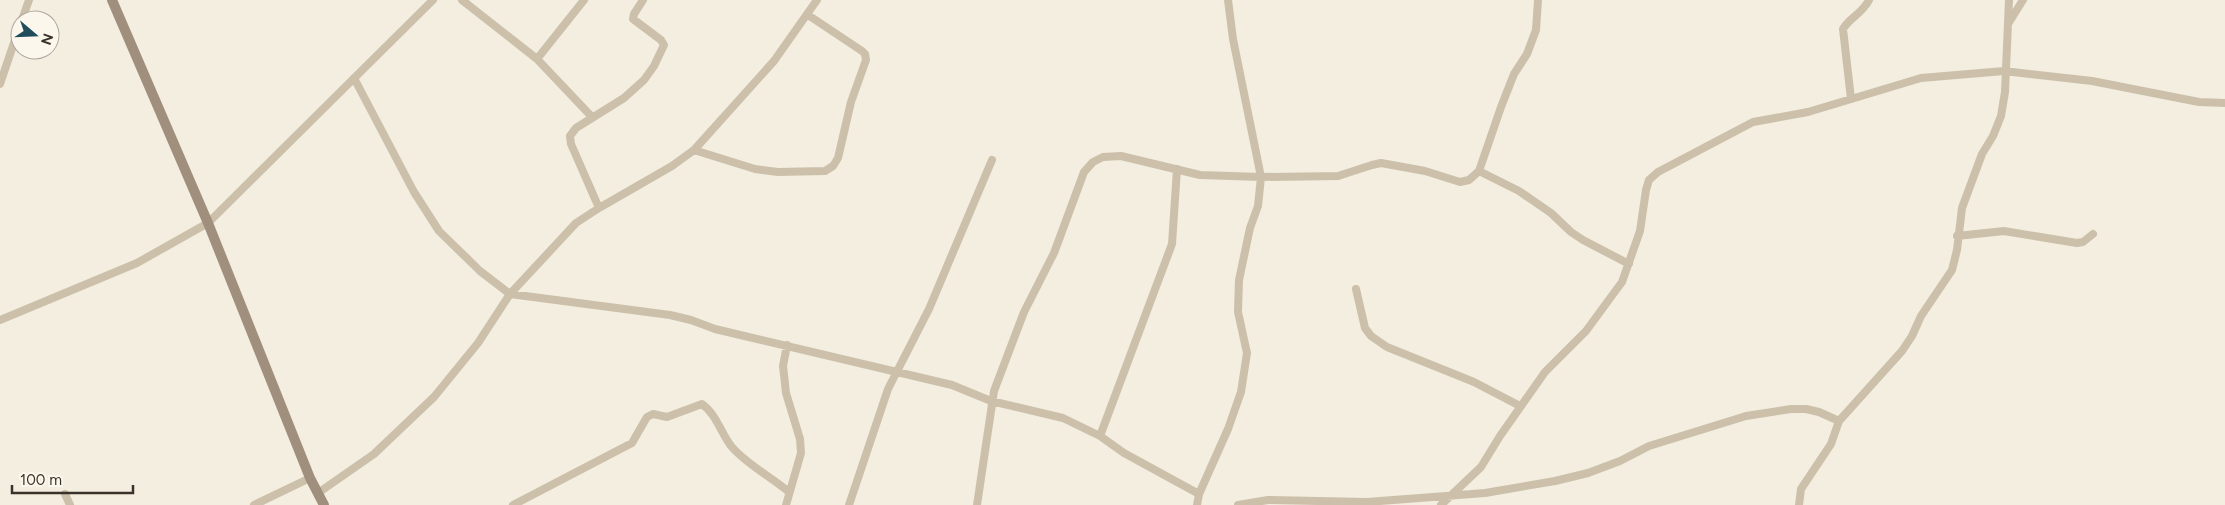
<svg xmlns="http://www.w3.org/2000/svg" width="2225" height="505" viewBox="0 0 2225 505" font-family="Figtree,sans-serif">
	<rect width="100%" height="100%" fill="#f3eedf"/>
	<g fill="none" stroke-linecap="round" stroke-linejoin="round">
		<!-- street -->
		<path stroke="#ccc0ab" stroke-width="8" d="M462,0L537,59L592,117
			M22,20L29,0
			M2008,24L2023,0
			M537,59L584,0
			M354,78L414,192L439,231L480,271L510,294L670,315L691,320L715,329L952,385L991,401L1063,418L1100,436L1124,453L1199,494
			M0,84L20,25
			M1851,99L1843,29C1850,17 1862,14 1869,0
			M694,150L755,169L778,172L825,171L833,166L838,158L851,102L866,60L865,54L862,51L808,15
			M1479,171L1519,191L1551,213L1571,232L1583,240L1629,264
			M599,208L571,144L570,136L576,128L624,98L644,80L654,66L664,45L661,40L633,19L634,14L643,0
			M1957,236L2004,231L2077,243L2083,242L2093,234
			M1356,289L1365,328L1371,336L1387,347L1474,382L1520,406
			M0,320L137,263L208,223L433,0
			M1100,436L1172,244L1177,169
			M318,493L374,454L434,397L478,343L510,294L576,223L599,208L672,166L694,150L774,61L817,0
			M65,494L70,505
			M254,505L310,478
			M513,505L632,443L647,417L653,414L667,417L702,404C716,414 721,433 731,446C746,464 770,476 789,492
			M786,505L801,453L800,439L786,393L783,366L787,345
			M849,505L888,389L929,309L992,160
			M977,505L994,391L1024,312L1054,253L1084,172L1093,162L1103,157L1121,156L1200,175L1261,177L1338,176L1372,165L1381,163L1425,171L1460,182L1469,180L1479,171L1501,107L1514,74L1527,54L1536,30L1538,0
			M1197,505L1199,494L1228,429L1241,392L1247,353L1238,312L1239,280L1250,228L1258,206L1261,177L1233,39L1228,0
			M1238,505L1268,500L1367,502L1485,493L1555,481L1588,473L1620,461L1649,446L1746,416L1791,409H1806L1819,412L1839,421
			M1441,505L1481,467L1500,436L1545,372L1586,331L1622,282L1640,231L1646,190L1649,180L1658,172L1753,122L1808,112L1921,78L2004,71L2092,81L2199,102L2225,103
			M1799,505L1801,489L1831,444L1839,421L1902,351L1912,336L1921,316L1952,270L1957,250L1962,208L1982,154L1993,136L2001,116L2005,92L2009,0"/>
		<!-- secondary -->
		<path stroke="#a08f7c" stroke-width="10" d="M112,0L208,223L310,478L324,505"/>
	</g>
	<!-- north arrow -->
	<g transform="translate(35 35) rotate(109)"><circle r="24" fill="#fbf7ec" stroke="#aea89e"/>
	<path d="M0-4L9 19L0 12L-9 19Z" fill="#1f4d5c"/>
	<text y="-8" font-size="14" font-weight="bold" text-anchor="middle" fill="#3a322a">N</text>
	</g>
	<!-- scale -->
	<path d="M12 485v8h121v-8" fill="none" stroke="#3a322a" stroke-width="2.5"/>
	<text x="20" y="485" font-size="15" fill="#3a322a" stroke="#fbf7ec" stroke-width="4" paint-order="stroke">100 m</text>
</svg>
